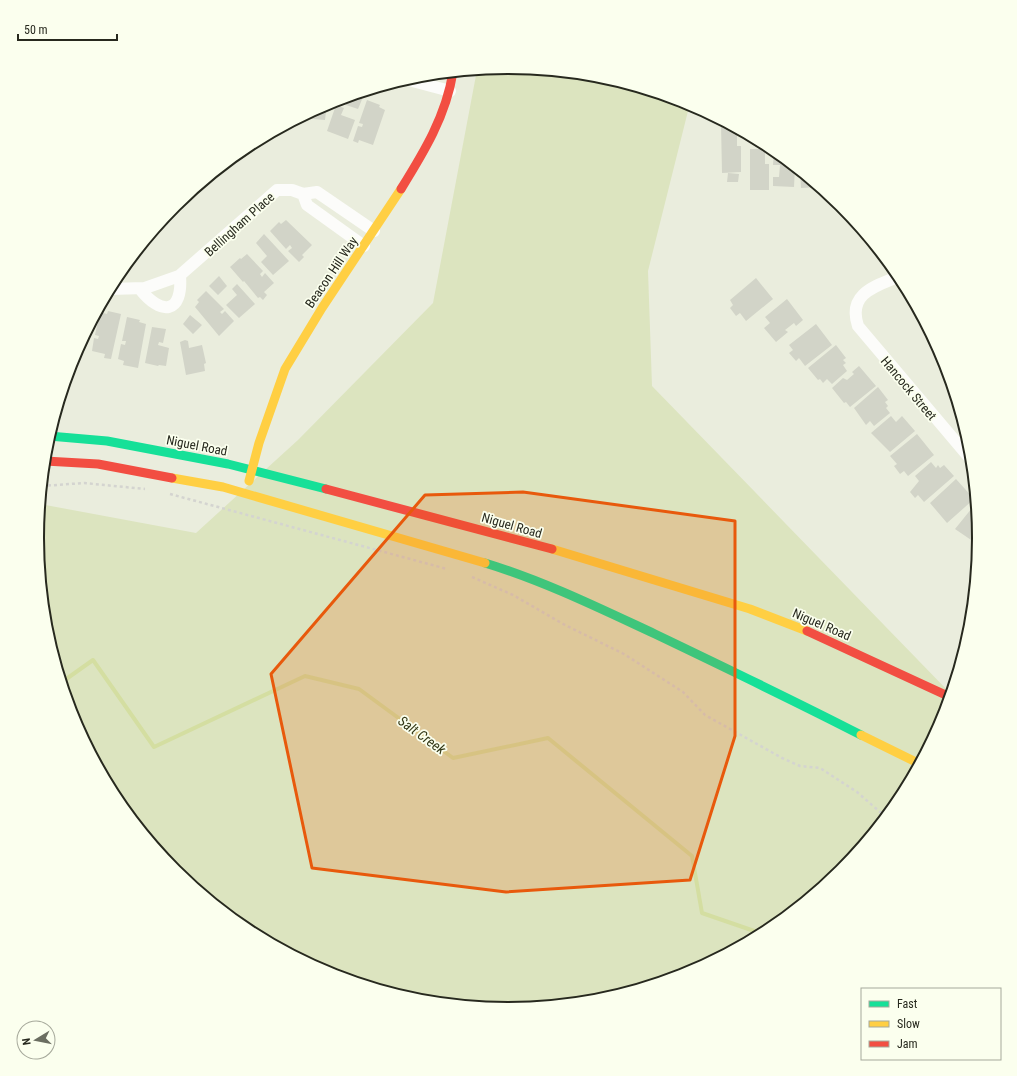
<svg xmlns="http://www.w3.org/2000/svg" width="1017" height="1076" viewBox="0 0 1017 1076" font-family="'Roboto Condensed',sans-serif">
	<rect width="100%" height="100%" fill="#eaeddd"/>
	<!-- green -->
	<path fill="#dce4bf" d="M509,67L601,76L690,103L648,271L652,386L951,694L944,719L900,800L842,872L770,930L689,974L600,1000L508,1009L416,1000L328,974L246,930L175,871L116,800L73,718L46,630L37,538L40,504L196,533L298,440L433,303L477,70Z"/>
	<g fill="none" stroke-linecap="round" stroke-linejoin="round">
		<!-- stream -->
		<path stroke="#d4dea1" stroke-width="4" d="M62,682L93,660L154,747L305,676L359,689L453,758L548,738L692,856L702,913L763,934"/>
	</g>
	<!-- building -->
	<path fill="#d2d4c8" d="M357,94L363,97L358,109L346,105L349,96Z
		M367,100L380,105L379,107L385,110L373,145L359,140L358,143L353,141L358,126L362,127L363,124L359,123Z
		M327,103L325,120L302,118V116Z
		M336,105L344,108L341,115L355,120L348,139L327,131Z
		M296,120L297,125L291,126L290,123Z
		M721,124H729L737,128V146H741V172L722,173Z
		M750,149H765V164H769V190H750Z
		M774,149L795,166L794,187L773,186V177H779L780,165H773Z
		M800,171L820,187L801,188Z
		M728,173L739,174L738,182H727Z
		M286,220L312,245L302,255L304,257L299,262L288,251L292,248L290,245L286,249L270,231L279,222L281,224Z
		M264,234L289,261L273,275L261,262L267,256L256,243Z
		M247,254L263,271L260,274L262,277L265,273L274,283L264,292L267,295L263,300L260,297L258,298L244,281L243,282L230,267L240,258L241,259Z
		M219,276L227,286L218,295L209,286Z
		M756,278L773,299L746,321L740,313L736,316L730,308L733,305L730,300Z
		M237,284L255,304L239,318L226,305L237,295L232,289Z
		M206,291L224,309L220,312L222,314L225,311L234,321L219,336L195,307L199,302L197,300Z
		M787,299L803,320L796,326L794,323L785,330L788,332L776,342L764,328L770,323L765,317Z
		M108,311L121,314L111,359L104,358L105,354L92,351L94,338L98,339L99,336L95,335L100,312L107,314Z
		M920,312L929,330L915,318Z
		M190,315L202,325L193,334L183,324Z
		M127,317L140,320L139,322L146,324L138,368L123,365L124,361L118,359L121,344L125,345L126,341H122Z
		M816,324L832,345L805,366L799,358L796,361L789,353L793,350L789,345Z
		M89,327L86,346L80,345Z
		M152,327L166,329L163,343L159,342L158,345L169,348L166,366L159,365L158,366L145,363Z
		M185,340L188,341L189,348L202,345L206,363L204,364L205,371L186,375L180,342Z
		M836,345L846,358L843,360L846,363L843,365L847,371L832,384L827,379L823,383L820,379L818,380L808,368Z
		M859,366L876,386L850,407L846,402L844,403L832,388L843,378L847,380L854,374L852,372Z
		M878,387L888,400L885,402L888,406L886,408L890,413L874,426L870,421L866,425L854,408Z
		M891,416L896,422L902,416L915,431L890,452L871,433Z
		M917,434L934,455L908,476L904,471L900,474L894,466L897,464L890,456Z
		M931,462L936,468L938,465L940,468L944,465L954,476L924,502L918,495L915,498L910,492L919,481L915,476Z
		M956,479L974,499L947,523L930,503Z
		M972,508L977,513L980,538L977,544L955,529Z"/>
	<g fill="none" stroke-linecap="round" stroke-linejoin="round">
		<!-- path -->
		<path stroke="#d4d4d0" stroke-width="2.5" stroke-dasharray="3 3" stroke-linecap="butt" d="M42,486L84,483L145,489
			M170,494L447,569
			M472,577L513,595L565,625L624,654L683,692L705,715L782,758L800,766L820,768L857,792L880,812L888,815"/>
		<!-- street -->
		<path stroke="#fcfcfa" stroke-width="12" d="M405,79L450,91
			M303,194L307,205L364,246
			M900,276C876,286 847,293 858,326L973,462
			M109,289L145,288L179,276L277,190H292L303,194L317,192L374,231
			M140,289C161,316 183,314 180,276"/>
		<!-- fast -->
		<path stroke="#16e098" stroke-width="9" d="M49,436L107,441L228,464L326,489
			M485,563C544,581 599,608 655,634C724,667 793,700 861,735"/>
		<!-- slow -->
		<path stroke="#ffcf43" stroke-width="9" d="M172,478L223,487L485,563
			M249,481L259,443L285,369L322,308L401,189
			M552,549L750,609L807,631
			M861,735L920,764"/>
		<!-- jam -->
		<path stroke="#f24e42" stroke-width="9" d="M401,189C424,152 446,116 453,72
			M45,461L98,464L172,478
			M326,489L552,549
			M807,631L950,697"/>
	</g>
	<!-- marked area -->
	<path fill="#e8590c" fill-opacity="0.2" stroke="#e8590c" stroke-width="3" stroke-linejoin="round" d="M523,492L735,521V736L690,880L506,892L312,868L271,674L425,495Z"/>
	<g text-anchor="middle" stroke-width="3.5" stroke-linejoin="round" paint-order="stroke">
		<!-- street labels -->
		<g font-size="13" fill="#27291e" stroke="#fbffee">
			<text transform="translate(239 224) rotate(-42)" y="5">Bellingham Place</text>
			<text transform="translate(331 272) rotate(-56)" y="5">Beacon Hill Way</text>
			<text transform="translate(909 388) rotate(50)" y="5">Hancock Street</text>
			<text transform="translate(197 445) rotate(11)" y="5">Niguel Road</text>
			<text transform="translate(512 525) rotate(16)" y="5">Niguel Road</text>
			<text transform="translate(822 624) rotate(23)" y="5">Niguel Road</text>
		</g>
		<!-- water labels -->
		<g font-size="14" font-style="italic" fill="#323715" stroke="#fbffee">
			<text transform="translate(422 735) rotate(36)" y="5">Salt Creek</text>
		</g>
	</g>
	<!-- crop -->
	<path d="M0 0H1017V1076H0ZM44 538a464 464 0 1 1 928 0a464 464 0 1 1-928 0Z" fill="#fbffee" fill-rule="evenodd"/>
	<path fill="none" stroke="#27291e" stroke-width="2" d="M44 538a464 464 0 1 1 928 0a464 464 0 1 1-928 0Z"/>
	<!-- legend -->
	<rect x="861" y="988" width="140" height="72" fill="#fbffee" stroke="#a6a99b"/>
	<rect x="869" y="1001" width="20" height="6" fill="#16e098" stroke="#a6a99b"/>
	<text x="897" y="1008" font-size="12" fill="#27291e">Fast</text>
	<rect x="869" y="1021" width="20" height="6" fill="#ffcf43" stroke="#a6a99b"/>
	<text x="897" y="1028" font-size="12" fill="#27291e">Slow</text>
	<rect x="869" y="1041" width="20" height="6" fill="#f24e42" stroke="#a6a99b"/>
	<text x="897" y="1048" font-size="12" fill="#27291e">Jam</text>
	<!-- north arrow -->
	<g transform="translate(36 1040) rotate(260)"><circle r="19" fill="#fbffee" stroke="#a6a99b"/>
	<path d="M0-3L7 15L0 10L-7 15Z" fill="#6b6e61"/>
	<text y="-6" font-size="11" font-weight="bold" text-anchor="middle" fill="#27291e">N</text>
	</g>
	<!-- scale -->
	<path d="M18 34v6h99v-6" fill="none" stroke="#27291e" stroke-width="2"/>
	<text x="24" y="34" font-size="12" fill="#27291e" stroke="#fbffee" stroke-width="3" paint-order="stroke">50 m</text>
</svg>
